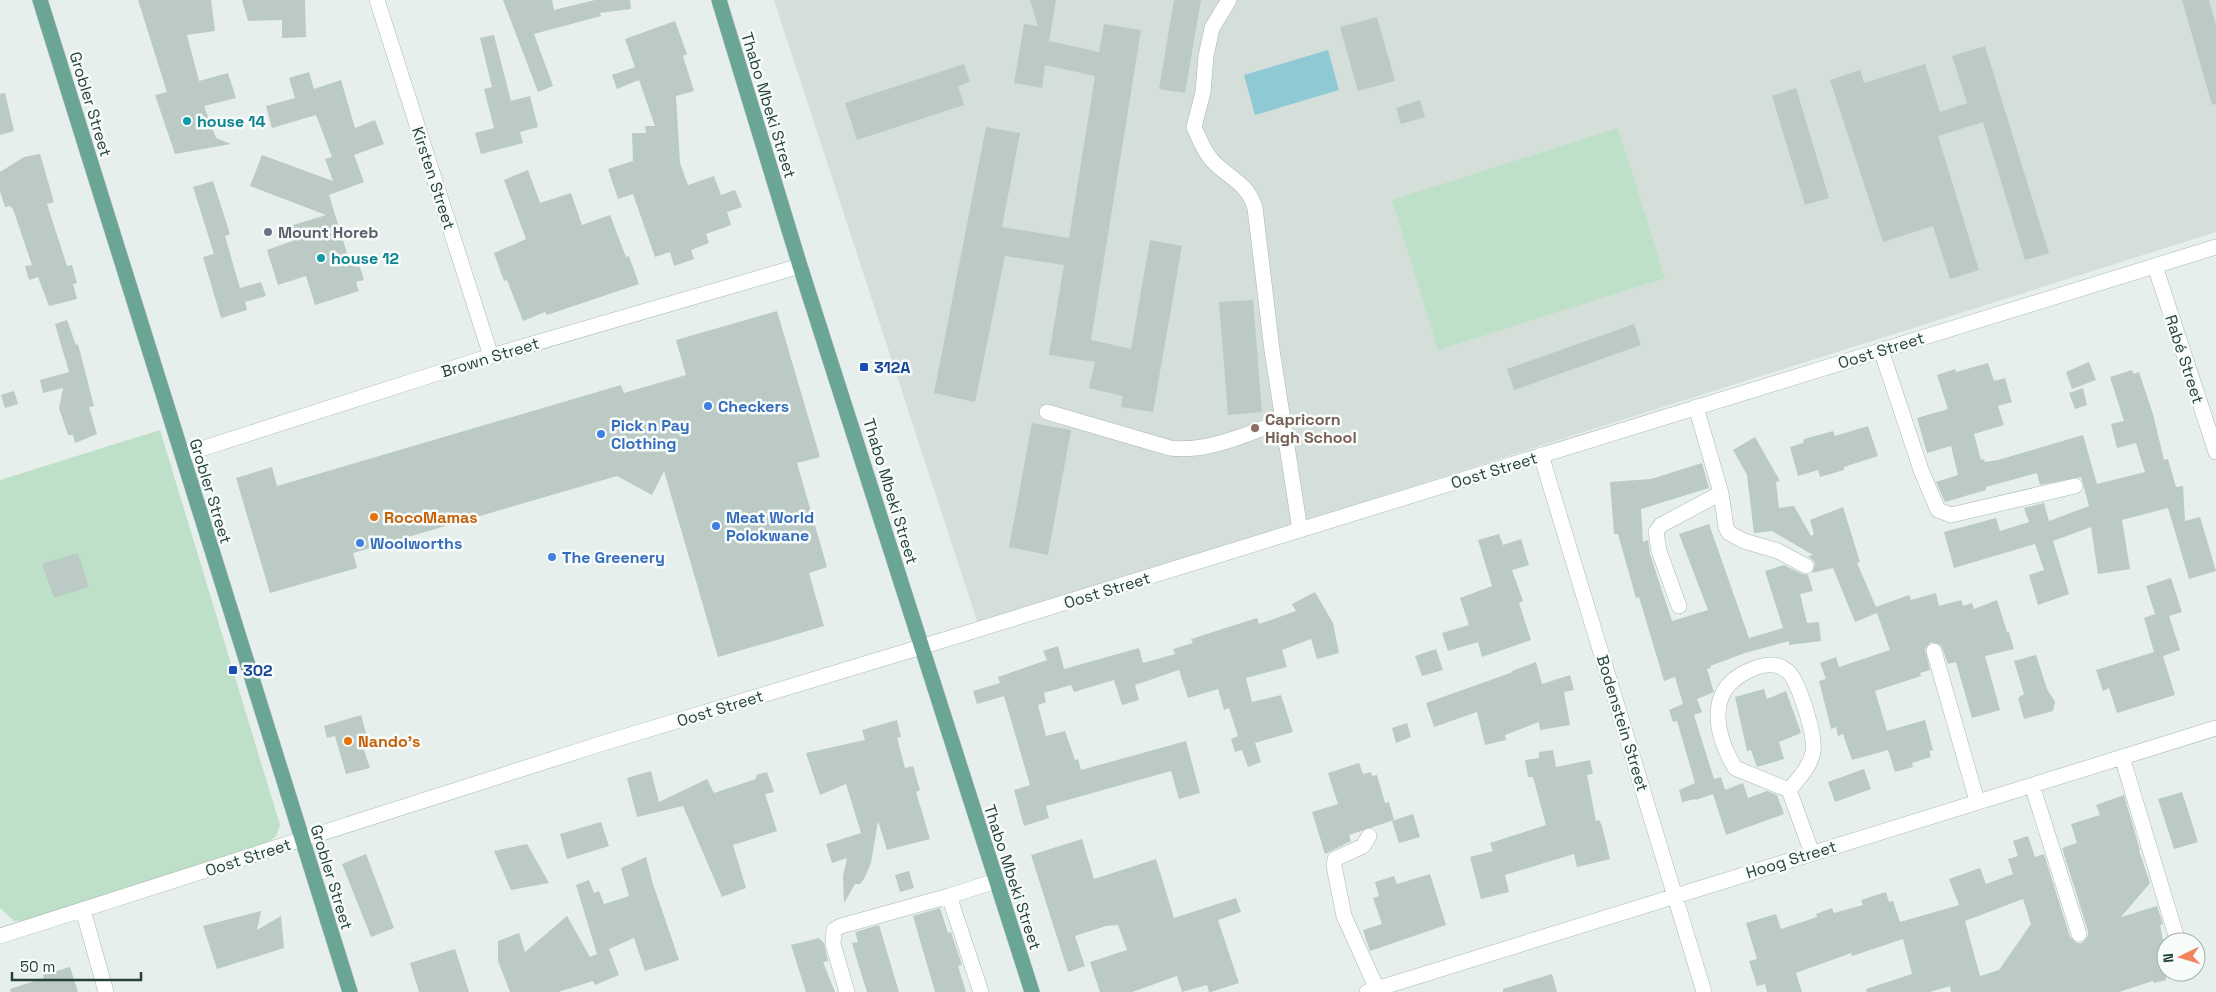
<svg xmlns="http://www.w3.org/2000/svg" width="2216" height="992" viewBox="0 0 2216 992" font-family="'Space Grotesk',sans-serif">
	<rect width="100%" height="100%" fill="#e6efeb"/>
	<!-- built -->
	<path fill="#d4dfda" d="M774,0H2216V232L978,624Z"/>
	<!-- green -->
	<path fill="#bfe0c8" d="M1618,128L1665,278L1438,350L1392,200Z
		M160,430L280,825L276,836L266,845L32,920L14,921L0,908V480Z"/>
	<!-- water -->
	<path fill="#8ec9d4" d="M1328,50L1339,90L1255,115L1244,75Z"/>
	<!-- building -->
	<path fill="#bbcac4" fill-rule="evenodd" d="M138,0H211L215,31L187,35L199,81L228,73L236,98L204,106L216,138L231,144L175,154L155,95L167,92Z
		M242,0H305L306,37L282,38V20L248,21Z
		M503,0H552L554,10L595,0H630L631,9L600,13L601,16L534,34L553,86L538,92Z
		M1030,0H1056L1049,41L1099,52L1104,24L1141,30L1091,340L1131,349L1150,240L1182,246L1153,412L1121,407L1123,396L1089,388L1095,362L1049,355L1064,265L1005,256L975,402L934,393L986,127L1020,133L1002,227L1069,238L1095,76L1045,65L1042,88L1014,83L1024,24L1038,26Z
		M1174,0H1201L1185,93L1159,89Z
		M2182,0H2209L2216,25V104L2212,105Z
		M1377,17L1395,81L1358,91L1340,27Z
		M675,21L687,54L683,56L694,91L676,96L680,163L688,185L714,176L721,195L735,190L742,207L727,212L731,225L706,234L709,243L691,250L694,259L674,266L670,252L655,257L633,194L618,199L608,169L633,161L632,133H646L645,126H655L639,80L617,89L612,75L635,67L625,39Z
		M494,35L511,101L530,96L538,127L520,132L523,143L481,154L475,133L494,128L484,89L492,87L480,38Z
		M1985,46L2049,253L2025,260L1983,122L1938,136L1979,270L1950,279L1933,226L1883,242L1830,80L1860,70L1864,83L1925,64L1940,112L1967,103L1952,56Z
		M964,64L970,82L958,86L964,105L857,140L845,103Z
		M309,72L314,89L341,80L355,128L375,120L384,144L354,155L364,182L329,195L351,266L359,264L364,280L356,282L359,291L315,305L306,276L278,285L267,250L295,240L290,226L326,215L250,186L262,155L333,181L325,159L332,157L316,115L272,128L266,106L295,98L289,78Z
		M1796,88L1829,198L1805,205L1772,96Z
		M5,93L14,131L0,135V94Z
		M1420,100L1425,117L1401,124L1396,108Z
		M40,154L54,202L47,204L67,266L72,265L77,283L73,284L77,299L49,306L38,277L29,280L25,266L32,265L13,209L10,206L5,207L0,191V172L24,157Z
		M528,170L540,203L571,193L582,225L610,215L626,257L629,256L639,284L547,315L545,312L523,321L507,280L504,281L494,253L526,239L504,180Z
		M213,181L230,234L225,236L240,288L261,282L266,296L245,302L247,310L221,318L203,257L214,254L193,187Z
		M1253,300L1262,412L1228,415L1219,302Z
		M777,311L820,457L797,463L827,567L809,573L824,626L718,657L664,471L652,495L617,476L353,553L357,568L270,593L236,478L272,467L277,486L621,385L624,393L686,375L676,340Z
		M67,320L76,345L78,344L94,406L89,407L97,434L75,443L73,435H68L59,408L63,388L43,393L40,380L69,372L55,324Z
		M1634,324L1641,345L1514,390L1507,369Z
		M2089,362L2096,380L2072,389L2066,372Z
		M1988,363L1994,381L2005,378L2012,402L1998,406L2004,425L1974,434L1981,460L1984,459L1985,462L1998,460L2083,435L2097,484L2145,472L2136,443L2117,448L2111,424L2124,421L2110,377L2132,370L2134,374L2139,372L2153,414L2164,460L2168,459L2176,487L2183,486L2185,521L2200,517L2216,571L2189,579L2168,508L2122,520L2130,569L2098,574L2091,527L2053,541L2069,594L2038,605L2029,575L2044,570L2035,544L1954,568L1944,532L1996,518L2000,531L2029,522L2024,508L2044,503L2049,521L2089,506L2081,477L2040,485L2037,473L1986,487V490L1945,502L1936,482L1958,475L1951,446L1927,453L1917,418L1948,409L1937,375L1955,369L1956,372Z
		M2083,388L2087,405L2075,409L2069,393Z
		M14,391L18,404L5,408L1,395Z
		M1032,423L1071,430L1048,555L1009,547Z
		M1868,426L1878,456L1844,467V470L1820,477L1818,470L1798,476L1790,447L1803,443L1804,439L1833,431L1835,436Z
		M1755,437L1780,481L1776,482L1779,508L1794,506L1811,536L1814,534L1810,520L1843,507L1860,562L1857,563L1876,607L1909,595L1911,600L1936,593L1939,606L1961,600L1963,606L1972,603L1974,609L1997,600L2007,632H2009L2014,649L1985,656L2000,710L1972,718L1956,662L1948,664L1941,645L1931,642L1925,649L1930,670L1920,673L1921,676L1875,691L1887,731L1925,720L1933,750L1929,751L1931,757L1912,763L1913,767L1895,772L1888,750L1852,760L1843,734L1838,736L1836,727L1831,729L1819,681L1826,679L1820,663L1836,657L1839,667L1890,650L1877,613L1855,622L1833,568L1812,573L1815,565L1814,561L1808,556L1813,555L1772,531L1754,533L1747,475L1733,450Z
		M1702,463L1709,488L1641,509L1643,542L1648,540L1650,554L1672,621L1708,610L1679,534L1709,524L1749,638L1783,628L1765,571L1784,565L1802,574L1808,575L1813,591L1800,594L1807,623L1819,622L1821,641L1789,645V641L1745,653L1710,666L1711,668L1707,669L1714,692L1697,699L1702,712L1694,715L1714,779L1721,777L1725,790L1743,783L1748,798L1767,791L1777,795L1784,814L1726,835L1713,794L1696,800L1695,799L1682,802L1679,790L1695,783L1677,721L1673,722L1669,710L1683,704L1675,677L1664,681L1639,597L1636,598L1618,534H1614L1610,482L1651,479Z
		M1499,534L1503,545L1521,539L1529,565L1512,570L1523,601L1519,603L1531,640L1482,657L1478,642L1448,651L1442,633L1469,625L1460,598L1492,586L1478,540Z
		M78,553L89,587L54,598L42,564Z
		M2171,578L2182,612L2169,616L2180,650L2163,656L2175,695L2117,713L2109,688L2103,691L2096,670L2154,652L2144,618L2155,614L2146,586Z
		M1315,592L1333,623L1339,653L1317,659L1311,639L1282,650L1287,667L1246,678L1252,702L1281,695L1293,732L1255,743L1261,762L1248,767L1242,750L1235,752L1231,739L1238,736L1229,708L1224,710L1218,689L1188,698L1179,670L1135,685L1139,700L1122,705L1114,680L1074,692L1071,685L1044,693L1046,702L1038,705L1046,736L1065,731L1075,760L1078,759L1081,770L1186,741L1200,793L1179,799L1171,771L1046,806L1049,818L1024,826L1014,790L1030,785L1004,696L977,704L973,691L1000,683L998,677L1047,660L1043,651L1058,646L1064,669L1139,648L1143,663L1175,654L1173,649L1193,643L1191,639L1257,618L1259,624L1296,611L1292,604Z
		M1436,649L1443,670L1422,676L1415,656Z
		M2036,655L2047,689L2055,702L2053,711L2024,719L2018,698L2024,694L2014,661Z
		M1536,662L1542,684L1570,675L1574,690L1564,692L1570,725L1540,730L1539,722L1505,735L1506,740L1485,745L1477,712L1434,727L1426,703L1513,672L1512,671Z
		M1764,689L1767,699L1786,691L1801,733L1779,742L1784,759L1757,767L1751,750L1747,751L1735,697Z
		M361,715L370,748L364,750L370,768L346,774L335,736L327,738L324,726Z
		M897,720L901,737L897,738L905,768L913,766L920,790L916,792L930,839L887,850L878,821L871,863L864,879L860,884H855L844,903L843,876L847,858L832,863L826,844L861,833L846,784L820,795L806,753L865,740L862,730Z
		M1407,723L1411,737L1396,743L1392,728Z
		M1553,750L1556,767L1590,760L1593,774L1587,775L1596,821L1599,820L1602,826L1610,859L1577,867L1574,854L1505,875L1509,892L1481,899L1470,857L1493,851L1490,843L1546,825L1533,777H1528L1525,760L1539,758V752Z
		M1359,763L1363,774L1371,772L1372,776L1377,775L1385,803L1389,802L1394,820L1349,835L1351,841L1325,854L1312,812L1338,804L1328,773Z
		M1864,769L1871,789L1835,802L1828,782Z
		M651,771L659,802L707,779L714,793L756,779V775L767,772L774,792L765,794L777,831L733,845L746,888L722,897L683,806L637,817L627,778Z
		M2182,792L2198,842L2174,849L2158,799Z
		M2124,795L2140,850H2139L2150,883L2121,917L2157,906L2163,924L2160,925L2166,956V980L2154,983L2153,981L2119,992H1951L1950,986L1930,992H1867L1866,989L1912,974L1903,939L1852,956L1851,953L1796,973L1802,992H1767L1765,984L1757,986L1749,961L1757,959L1746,923L1776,914L1781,929L1817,917L1816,914L1832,908L1834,913L1863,905L1861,900L1886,892L1889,902L1893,901L1900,922L1959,905L1949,879L1980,868L1986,884L2013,874L2008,859L2018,856L2013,841L2028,836L2035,857L2044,854L2070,937L2077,943H2082L2088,936V931L2062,848L2077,843L2071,824L2100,815L2096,805ZM2023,899L2031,924L1999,970L1980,976L1965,921Z
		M1413,814L1420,837L1399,843L1392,821Z
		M601,822L609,846L567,859L560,834Z
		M1082,839L1094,879L1156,859L1174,918L1236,898L1241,912L1218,920L1239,983L1211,992H1209L1207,985L1182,992L1177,976L1132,992H1100L1090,962L1127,950L1118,925L1106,926L1075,936L1085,966L1068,972L1031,855Z
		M527,844L549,883L511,890L494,851Z
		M366,854L394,928L371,937L342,864Z
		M646,857L653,884L679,960L645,971L634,938L609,949L619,975L595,985L593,981L558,992H510L498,961V941L519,933L525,952L567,916L590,957L597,954L576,885L589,880L594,893L599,891L604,904L629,896L621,868Z
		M909,871L914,888L900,892L895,875Z
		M1430,874L1446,925L1370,951L1363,930L1382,924L1373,898L1379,896L1375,882L1394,876L1397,884Z
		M940,908L948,933L951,932L962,965L958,966L966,992H935L913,916Z
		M261,911L257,930L281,916L284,948L217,969L203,926Z
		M879,925L899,992H867L860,970L852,943L858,942L855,932Z
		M819,938L824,943L828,961L823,962L835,992H806L791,945Z
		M455,949L469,992H419L410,963Z
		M70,967L78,992H11L10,989L44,978L43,975Z
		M1552,974L1557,992H1503V989Z"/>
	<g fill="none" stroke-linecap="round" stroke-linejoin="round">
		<defs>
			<path id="minor" d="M377,0L491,356
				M1229,0L1212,28L1206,56L1203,92L1194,127C1199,138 1203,150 1211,159C1227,178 1247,181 1255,208L1272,350L1300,530
				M2155,266L2216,452
				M1881,350L1921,470L1938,510L1951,515L2075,486
				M1047,412L1170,448C1208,453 1248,433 1283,421
				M182,455L491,356L800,266
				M1541,455L1704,992
				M1721,493L1726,527L1729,533L1744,541L1778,551L1806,566
				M1679,606L1659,551L1656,532L1661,525L1721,493L1696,407
				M1934,651L1977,801
				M2122,757L2178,942
				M2032,785L2079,934
				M1789,790C1799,778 1811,766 1813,751C1816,736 1800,688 1791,675C1789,671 1783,668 1779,666C1768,663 1755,667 1746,672C1705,692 1716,736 1735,768L1789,790L1812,853
				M1369,836L1363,846L1335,859L1334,866L1344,916L1377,989
				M949,896L981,992
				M83,910L106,992
				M0,936L597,745L921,647L2216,247
				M847,992L833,944L834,930L841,926L949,896L996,881
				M1367,992L2216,728"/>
			<path id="major" d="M40,0L350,992
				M719,0L800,266L1032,992"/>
		</defs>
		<!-- minor casing -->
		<use href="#minor" stroke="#a8b8b2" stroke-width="16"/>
		<!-- major casing -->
		<use href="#major" stroke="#c2cac8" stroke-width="16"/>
		<!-- minor -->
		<use href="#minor" stroke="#fff" stroke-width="15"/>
		<!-- major -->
		<use href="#major" stroke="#6aa596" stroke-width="15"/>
	</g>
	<!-- markers -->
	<g fill="#0f9aa8" stroke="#f7fbf9" stroke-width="2">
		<circle cx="187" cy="121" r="5"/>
		<circle cx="321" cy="258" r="5"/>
	</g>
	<circle fill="#6b7280" stroke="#f7fbf9" stroke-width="2" cx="268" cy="232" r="5"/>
	<g fill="#1a4fb4" stroke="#f7fbf9" stroke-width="2">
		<rect x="859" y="362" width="10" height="10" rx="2.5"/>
		<rect x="228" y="665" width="10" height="10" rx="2.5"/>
	</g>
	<g fill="#3f7fe0" stroke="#f7fbf9" stroke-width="2">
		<circle cx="708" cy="406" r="5"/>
		<circle cx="601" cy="434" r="5"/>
		<circle cx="716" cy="526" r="5"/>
		<circle cx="360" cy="543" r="5"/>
		<circle cx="552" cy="557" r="5"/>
	</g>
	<circle fill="#8d6e63" stroke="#f7fbf9" stroke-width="2" cx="1255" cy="428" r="5"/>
	<g fill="#e8710a" stroke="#f7fbf9" stroke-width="2">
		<circle cx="374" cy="517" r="5"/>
		<circle cx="348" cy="741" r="5"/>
	</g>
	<g text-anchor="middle" stroke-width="5" stroke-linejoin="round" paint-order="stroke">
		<!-- street labels -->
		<g font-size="16" fill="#24423a" stroke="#f7fbf9">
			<text transform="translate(91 104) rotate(73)" y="6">Grobler Street</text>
			<text transform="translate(769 105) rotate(73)" y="6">Thabo Mbeki Street</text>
			<text transform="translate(434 178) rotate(72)" y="6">Kirsten Street</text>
			<text transform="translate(1881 350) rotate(-17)" y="6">Oost Street</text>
			<text transform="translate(490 357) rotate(-17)" y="6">Brown Street</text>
			<text transform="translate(2185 359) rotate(72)" y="6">Rabé Street</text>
			<text transform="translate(1494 470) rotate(-17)" y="6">Oost Street</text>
			<text transform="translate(211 491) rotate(73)" y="6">Grobler Street</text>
			<text transform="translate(891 491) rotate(73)" y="6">Thabo Mbeki Street</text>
			<text transform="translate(1107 590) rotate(-17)" y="6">Oost Street</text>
			<text transform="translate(720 708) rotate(-17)" y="6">Oost Street</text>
			<text transform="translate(1623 723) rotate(73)" y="6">Bodenstein Street</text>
			<text transform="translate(248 857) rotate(-18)" y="6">Oost Street</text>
			<text transform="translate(1791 859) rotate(-17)" y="6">Hoog Street</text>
			<text transform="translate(332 877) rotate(73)" y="6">Grobler Street</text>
			<text transform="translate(1013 877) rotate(72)" y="6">Thabo Mbeki Street</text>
		</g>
		<!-- culture labels -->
		<g font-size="16" font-weight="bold" fill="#0d838f" stroke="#f7fbf9" text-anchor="start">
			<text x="197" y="127">house 14</text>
			<text x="331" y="264">house 12</text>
		</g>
		<!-- worship labels -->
		<g font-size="16" font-weight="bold" fill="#5b616d" stroke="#f7fbf9" text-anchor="start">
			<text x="278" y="238">Mount Horeb</text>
		</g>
		<!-- transit labels -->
		<g font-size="16" font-weight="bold" fill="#164399" stroke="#f7fbf9" text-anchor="start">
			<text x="874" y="373">312A</text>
			<text x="243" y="676">302</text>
		</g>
		<!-- shop labels -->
		<g font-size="16" font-weight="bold" fill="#366cbe" stroke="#f7fbf9" text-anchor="start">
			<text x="718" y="412">Checkers</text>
			<text x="611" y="431">Pick n Pay<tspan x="611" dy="18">Clothing</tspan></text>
			<text x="726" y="523">Meat World<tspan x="726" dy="18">Polokwane</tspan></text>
			<text x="370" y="549">Woolworths</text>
			<text x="562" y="563">The Greenery</text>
		</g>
		<!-- education labels -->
		<g font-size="16" font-weight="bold" fill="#785e54" stroke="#f7fbf9" text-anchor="start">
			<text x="1265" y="425">Capricorn<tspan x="1265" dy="18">High School</tspan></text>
		</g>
		<!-- food labels -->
		<g font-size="16" font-weight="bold" fill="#c56008" stroke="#f7fbf9" text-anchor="start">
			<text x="384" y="523">RocoMamas</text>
			<text x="358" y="747">Nando's</text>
		</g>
	</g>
	<!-- north arrow -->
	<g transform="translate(2181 957) rotate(265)"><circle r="24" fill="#f7fbf9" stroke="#a3b1ad"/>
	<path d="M0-4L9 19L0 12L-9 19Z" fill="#f4845f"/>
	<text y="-8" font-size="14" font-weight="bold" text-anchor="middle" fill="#24423a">N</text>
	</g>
	<!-- scale -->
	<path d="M12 972v8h129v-8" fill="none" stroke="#24423a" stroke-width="2.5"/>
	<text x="20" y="972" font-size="15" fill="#24423a" stroke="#f7fbf9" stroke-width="4" paint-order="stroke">50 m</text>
</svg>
